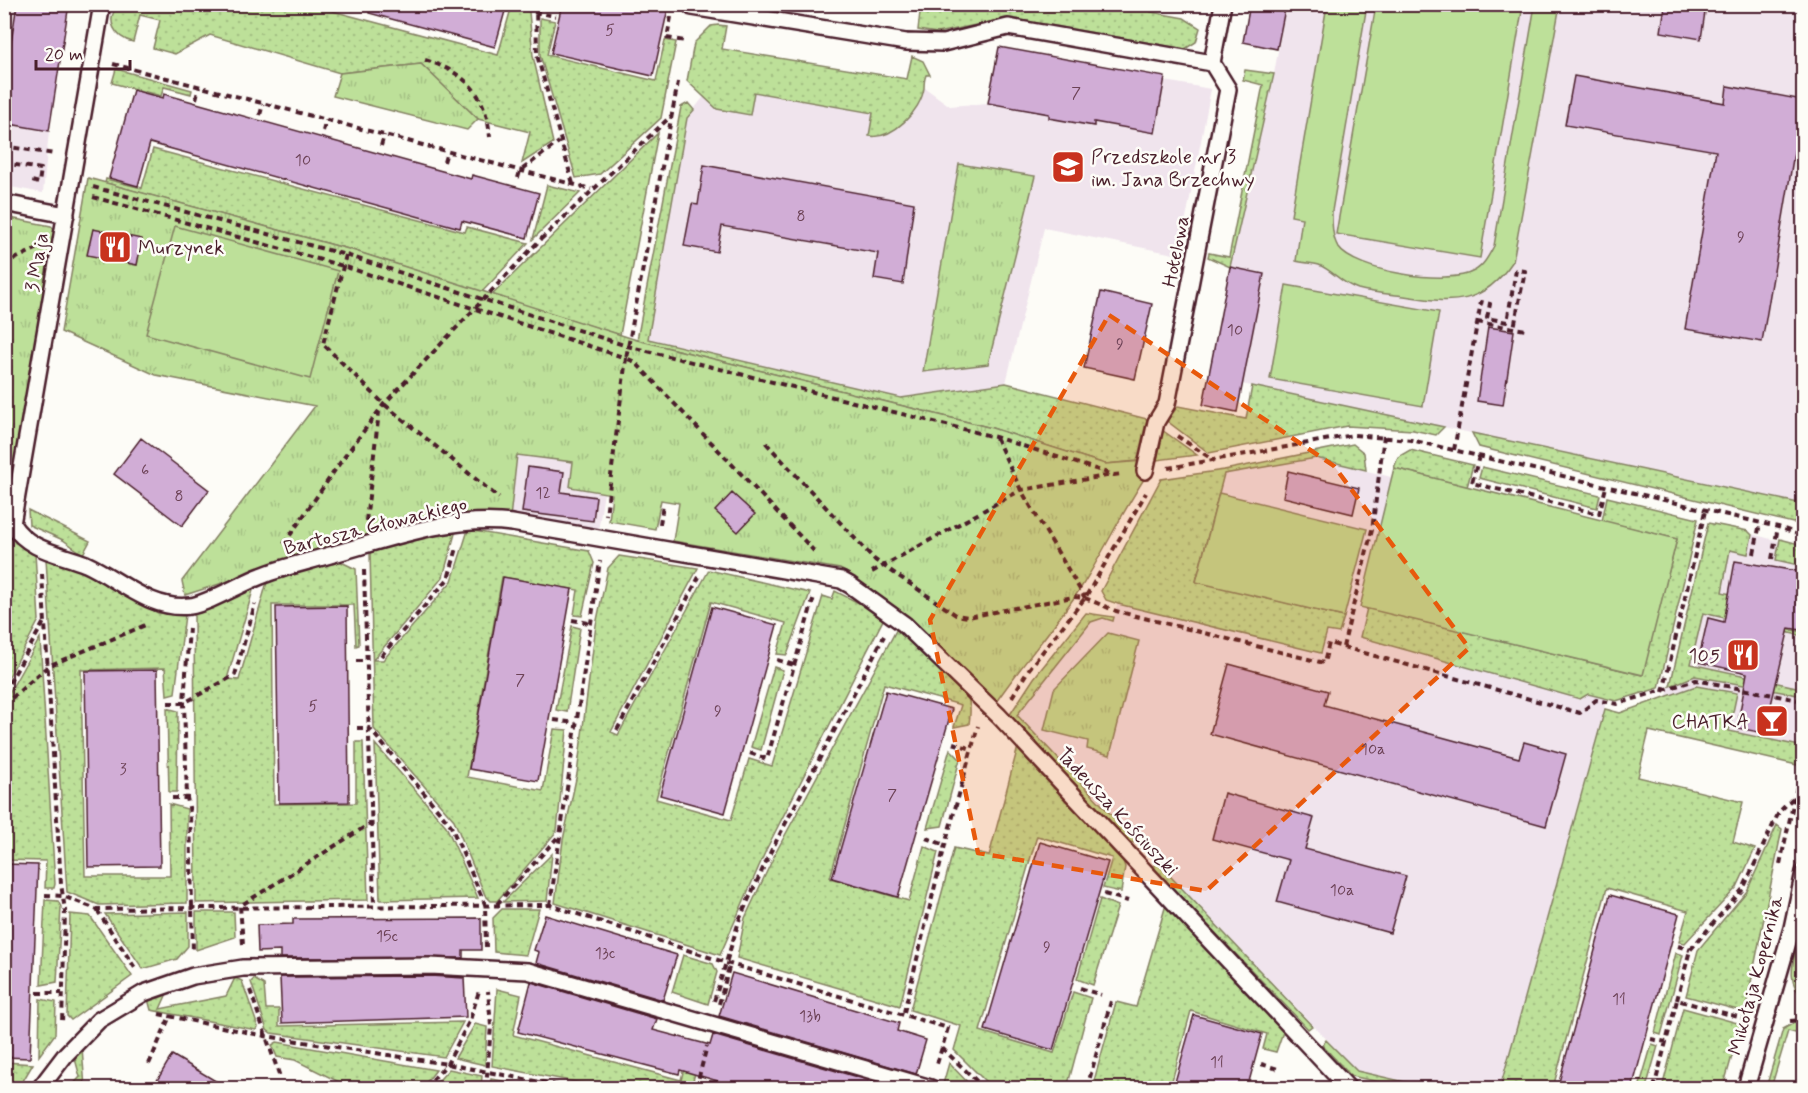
<svg xmlns="http://www.w3.org/2000/svg" width="1808" height="1093" viewBox="0 0 1808 1093" font-family="Mynerve,sans-serif">
	<defs>
		<pattern id="grass-dots" width="8" height="8" patternUnits="userSpaceOnUse" patternTransform="scale(1.5)"><rect width="8" height="8" fill="#bde099"/><path d="M2 2h.1M6 6h.1" fill="none" stroke="#a4c084" stroke-width="1.8" stroke-linecap="round"/></pattern>
		<pattern id="park-tufts" width="24" height="20" patternUnits="userSpaceOnUse" patternTransform="scale(1.5)"><rect width="24" height="20" fill="#bde099"/><path d="M3 7l-1-3M5 7V3M7 7l1-3M15 17l-1-3M17 17v-4M19 17l1-3" fill="none" stroke="#a4c084"/></pattern>
	</defs>
	<rect width="100%" height="100%" fill="#fdfcf7"/>
	<filter id="ink" filterUnits="userSpaceOnUse"><feTurbulence type="fractalNoise" baseFrequency=".0167" numOctaves="2"/><feDisplacementMap in="SourceGraphic" scale="12" xChannelSelector="R" yChannelSelector="G"/><feConvolveMatrix kernelMatrix="1 2 1 2 8 2 1 2 1" color-interpolation-filters="sRGB"/></filter>
	<g filter="url(#ink)">
		<!-- built -->
		<path fill="#f0e4ed" d="M1792,4L1803,6V504L1242,384L1264,274L1230,267L1274,74L1286,5Z
			M5,5H17L5,88Z
			M999,47L1165,77V81L1211,89L1179,255L1044,228L1006,383L901,398L648,339L687,118L728,66L921,85L950,106L988,103Z
			M4,123L49,131L43,193L5,186Z
			M517,455L573,462L570,487L604,492L598,532L510,518Z
			M1316,458L1391,477L1394,468L1677,539L1643,675L1615,669L1500,1088H1431L1357,1071L1016,715L1091,622L1103,618L1113,620L1120,594L1196,582L1224,473Z
			M1708,523L1771,539L1803,545L1804,733L1800,746L1729,731L1667,696Z"/>
		<!-- grass -->
		<path fill="url(#grass-dots)" stroke="#848062" stroke-width="1.5" d="M175,4L310,5L498,55L512,5H524L529,12L533,56L553,143L522,163L530,132L478,119L421,64L340,73L210,35L175,54L153,48L160,20L140,15L133,42C115,38 104,20 119,5H154L173,9Z
			M921,4L1152,5L1151,12L1184,18L1200,28L1196,42L1185,49L1010,18L937,33L918,30Z
			M540,18L555,21L547,55L656,81L665,40L676,42L661,118L600,174L576,178L540,55Z
			M718,25L726,26L722,49L907,79L912,56L923,61L930,75H926C924,80 924,85 924,88C921,111 892,140 869,136L873,113L754,92L750,115L717,109L687,81L694,43L711,26Z
			M116,69L192,90L191,94L164,87L161,96L112,83Z
			M1245,70L1274,74L1230,267L1208,257L1209,253L1229,257L1263,85L1243,80Z
			M688,103L694,110L687,118L648,339L901,398L1006,383L1147,419L1137,461L1105,464L992,428L637,340L681,107Z
			M658,133L620,335L492,295Z
			M153,149L465,232L467,227L528,243L482,292L352,250L105,183L106,179L142,188Z
			M547,185L580,193L533,239Z
			M1252,386L1444,427L1436,435L1413,430L1347,426L1209,453L1167,421L1178,406L1246,419Z
			M1162,430L1197,455L1157,460Z
			M1472,433L1803,504V520L1793,523L1479,447Z
			M1353,444L1364,453L1366,470L1316,458L1224,474L1196,581L1344,617L1339,633L1327,631L1321,653L1118,604L1106,600L1101,591L1161,479L1224,470Z
			M1410,450L1473,465L1467,487L1394,468L1398,457Z
			M1482,467L1600,495L1597,508L1479,478Z
			M1607,497L1698,519L1659,688L1616,701L1588,694L1580,699L1360,637L1367,608L1642,675L1677,539L1602,521Z
			M28,510L90,541L83,554L63,540L29,525Z
			M5,519L7,527L35,553L39,620L5,684Z
			M1708,523L1748,531L1752,535L1748,554L1730,550L1722,592L1764,602L1761,624L1803,632V636L1703,613L1691,664L1801,688L1803,681V696L1695,676L1670,686Z
			M456,530L443,577L373,660H383L452,581L468,530L589,551L594,563L582,616L574,615L578,590L502,577L467,777L543,791L554,729L567,730L557,831L497,901H491L485,895L454,820L374,729L370,552Z
			M1780,539L1803,545V566L1776,560Z
			M619,556L698,568L611,732L618,735L709,570L810,593L787,655L777,654L786,623L711,602L656,799L731,820L749,759L772,766L823,596L832,599L835,591L885,616L767,848L720,955L555,903L563,840L577,774L596,625L608,568Z
			M46,559L82,570L158,613L185,615L175,693L167,695L165,668L81,670L85,876H170L169,804L187,809V903L99,905L67,892Z
			M339,561L356,569L359,645L356,646L354,605H272L274,804L356,803V742H363L368,900L196,903L194,615L254,587L227,679L239,680L267,582Z
			M1086,613L1114,617L1113,621L1103,618L1091,622L1017,715L1138,843L1128,842L1009,716L1034,678Z
			M899,625L964,690C971,701 971,711 969,724L954,727L961,705L884,684L830,878L909,901L924,846L938,852L900,1006L737,958L745,918L776,852Z
			M572,626L580,628L567,712L556,710Z
			M40,638L55,884L54,888H45L46,861L4,860L5,700Z
			M774,667L783,670L761,750L751,747Z
			M1696,686L1737,693L1729,731L1800,746L1797,765L1649,731L1638,777L1743,802L1733,842L1755,849L1737,887L1685,943L1679,942L1688,911L1607,888L1554,1084L1570,1088H1500L1605,709L1620,713Z
			M167,708L178,711L177,792H169Z
			M1019,743L1122,858L1125,867L1121,892L1103,888L1112,858L1037,836L980,1031L1054,1053L1073,992L1091,998L1067,1088H992L954,1050L961,1026L910,1010L954,848L989,856Z
			M375,744L446,826L478,898L380,900Z
			M950,749L960,759L942,826L927,828Z
			M1777,825L1782,829L1745,1012L1686,996L1698,950L1747,891Z
			M552,854L547,901L503,902Z
			M1154,859L1312,1026L1308,1029L1155,870Z
			M1100,899L1118,906L1093,985L1077,979Z
			M45,900L58,901L61,907L57,982L41,985Z
			M1167,901L1283,1032L1276,1052L1263,1049L1267,1034L1191,1011L1170,1088H1092L1116,1002L1136,1007Z
			M502,909H539L526,955L494,952L493,918Z
			M188,912V946L177,959L143,969L105,914Z
			M196,912H234L235,937L196,950Z
			M70,914L90,916L132,976L71,1020L67,1016Z
			M1797,944L1803,953V997C1786,982 1793,963 1797,944Z
			M1676,953L1683,955L1661,1035L1655,1033Z
			M683,955L713,964L717,972L708,1004L672,992Z
			M235,978L242,981L258,1027L256,1030L151,1010L148,999L169,989L160,1009L226,996Z
			M254,979L264,985L266,1009H279V1026L463,1022L444,1057L271,1033L267,1030L251,982Z
			M497,989L521,995L513,1035L681,1080L691,1041L703,1044L691,1088H607L492,1066Z
			M40,999L56,1002L55,1034L39,1056Z
			M1683,1008L1741,1024L1723,1088H1662Z
			M1794,1023L1803,1024V1035L1788,1031L1771,1088H1766L1783,1029Z
			M475,1024L487,1027L485,1065L455,1058Z
			M1326,1040L1357,1071L1431,1088H1407L1351,1076L1322,1045Z
			M277,1042L436,1070L422,1088H351L295,1060L277,1057L272,1045Z
			M1652,1044L1658,1046L1646,1088H1639Z
			M82,1047L85,1088H70L80,1077L74,1055Z
			M5,1062L33,1064L20,1086L5,1088Z
			M949,1063L973,1088H954L943,1084Z
			M449,1069L482,1076L481,1088H432Z
			M491,1079L542,1088H490Z"/>
		<!-- park -->
		<path fill="url(#park-tufts)" stroke="#848062" stroke-width="1.5" d="M421,64L478,119L467,130L333,96L340,73Z
			M959,164L1035,176L988,364L923,372Z
			M88,178L352,250L637,340L992,428L1105,464L1157,460C1128,499 1108,545 1082,586C1055,627 1022,664 994,705L851,575L840,569L673,541L679,503L661,500L655,529L609,521L612,494L570,487L573,462L517,455L510,518L257,572L185,595L182,581L315,406L156,375L61,332Z
			M5,217L51,226L57,232L13,481L5,506Z
			M1108,633L1139,641L1110,755L1087,749L1088,741L1044,730L1054,689Z"/>
		<!-- garden -->
		<path fill="#bde099" stroke="#848062" stroke-width="1.5" d="M1327,5H1367L1332,211C1332,223 1332,237 1338,247C1355,272 1449,286 1474,271C1484,266 1489,255 1494,246L1535,5H1560L1513,261C1483,306 1453,304 1404,296C1389,294 1373,293 1358,289C1342,284 1332,270 1319,265C1312,263 1303,263 1296,261L1302,218L1291,216Z
			M1376,5H1523L1480,258L1336,234Z
			M175,226L338,271L310,379L146,334Z
			M1286,285L1439,312L1423,406L1270,379Z
			M1394,468L1677,539L1643,675L1360,607Z
			M1219,493L1367,529L1344,617L1196,582Z"/>
		<!-- building -->
		<path fill="#d1add6" stroke="#4a1f2b" stroke-width="1.5" d="M17,4H69L49,131L4,123V88Z
			M370,4H507L495,47L369,13Z
			M562,4H669L653,76L551,53Z
			M1250,4H1286L1277,49L1243,42Z
			M1665,6L1705,12L1701,39L1661,32Z
			M999,47L1165,77L1155,133L1094,122V126L1049,118V114L988,103Z
			M1574,76L1725,103L1727,86L1803,100L1762,342L1685,329L1716,151L1565,125Z
			M133,90L163,98L164,94L471,179L472,175L539,193L527,238L462,221L460,228L150,143L138,186L109,178Z
			M704,165L914,203L903,284L874,279L878,253L722,226L717,252L684,246L692,204L698,205Z
			M93,229L142,239L137,265L87,255Z
			M1230,267L1264,274L1237,412L1203,405Z
			M1101,292L1152,304L1135,379L1084,368Z
			M1488,327L1514,331L1503,405L1477,401Z
			M141,438L209,490L182,526L114,474Z
			M528,467L564,472L561,492L596,497L593,521L522,512Z
			M1288,471L1359,488L1353,514L1283,497Z
			M732,493L755,514L738,532L715,511Z
			M1735,561L1803,572L1801,630L1789,628L1770,709L1785,712L1781,736L1737,728L1747,673L1698,662L1708,618L1724,622Z
			M503,577L572,589L538,781L469,769Z
			M347,606L349,802L279,803L276,607Z
			M712,607L777,625L725,813L660,795Z
			M1229,664L1328,691L1324,705L1519,758L1524,742L1566,754L1546,826L1210,734Z
			M157,670L160,866L88,867L85,671Z
			M886,691L952,709L898,897L832,878Z
			M1224,793L1314,818L1305,849L1406,876L1390,933L1277,902L1289,860L1212,839Z
			M1040,842L1108,862L1053,1050L985,1030Z
			M4,864L38,865L30,1058L4,1057Z
			M1610,895L1679,914L1632,1089H1584L1559,1082Z
			M545,915L677,955L663,1000L536,963L539,952L534,950Z
			M481,918V950H463V958H280V951L258,952L257,925L293,924V919Z
			M732,973L899,1023L897,1031L926,1040L916,1074L719,1016Z
			M430,976L464,978L466,1017L282,1023L280,977Z
			M531,982L657,1019L653,1030L710,1045L713,1035L898,1089H745L680,1070L679,1074L518,1032Z
			M1194,1015L1262,1034L1247,1089H1173Z
			M172,1055L229,1089H152Z"/>
		<g fill="none" stroke-linecap="round" stroke-linejoin="round">
			<defs>
				<path id="service" d="M102,4L12,524C29,551 59,553 86,564C119,579 151,611 190,606C207,604 242,583 261,576C283,567 307,562 330,555C388,539 452,515 512,523L841,580L850,585L904,624L999,716L1348,1088
					M692,4V7L906,42L943,43L1008,27L1212,63
					M4,203L66,215
					M1145,471L1156,422L1167,404L1228,89L1212,63L1223,4
					M40,1088L66,1054L99,1020L144,993L193,976L243,968L430,966L528,971L931,1088
					M1746,1088L1792,928L1804,872"/>
			</defs>
			<!-- service casing -->
			<use href="#service" stroke="#4a1f2b" stroke-width="20"/>
			<!-- path -->
			<path stroke="#4a1f2b" stroke-width="4" stroke-dasharray="6 4.5" stroke-linecap="butt" d="M536,4L537,55L573,184
				M534,12L556,16
				M671,17L667,38L685,41
				M425,60C466,73 486,93 490,137
				M113,64L591,189
				M678,82L626,358L635,362L814,551
				M196,99L199,87
				M260,115L263,104
				M323,131L326,120
				M4,146L54,154
				M381,146L384,135
				M4,159L6,146
				M444,162L447,152
				M4,163L41,169L39,183L32,181
				M518,178L520,171L559,142
				M93,187L346,255L627,346L995,437L1114,475L1122,474
				M93,197L343,266L626,358L606,515
				M346,255L323,344L384,404L499,498
				M4,264L36,249
				M1477,322L1526,330
				M1177,436L1215,461
				M996,438L1021,490L1085,598
				M766,443L875,560L956,615L968,617L1073,597L1085,598L1116,611L1324,663L1329,643L1343,647L1372,530L1384,436
				M1454,450L1481,302L1490,304L1487,318L1507,322L1516,270L1525,271L1514,328
				M1479,456L1472,483L1599,514L1606,487
				M1168,468L1353,435L1411,440L1778,527L1804,536
				M366,521L379,412
				M660,524L663,505
				M284,544L342,460L384,404L538,242L671,116
				M1754,554L1760,523
				M1772,559L1778,527
				M364,570L374,905
				M872,572L1021,490L1112,475
				M42,574L61,884L65,910L62,1024
				M572,620L589,623
				M189,628L184,703L187,798L190,812L193,953
				M1343,647L1580,713L1596,700L1617,704L1696,680L1804,701
				M381,656L448,579L457,548
				M777,660L794,665
				M356,661H366
				M4,692L44,622
				M1663,692L1705,511
				M1012,697L1029,669L1085,598L1146,493
				M168,703H184L235,675L255,604
				M4,705L48,666L148,624
				M554,720L575,723
				M357,728H369L450,824L485,904L486,947
				M617,730L699,577
				M953,743L972,749
				M750,753L767,759L814,597
				M172,798H187
				M926,838L945,845
				M1780,864L1804,754
				M1104,894L1128,901
				M45,895L63,896L96,909L550,905L730,964L948,1028L936,1067
				M497,904L557,838
				M550,905L600,561
				M97,910L137,971
				M243,944L240,906L371,823
				M1678,946L1690,950
				M1080,988L1101,995
				M250,990L280,1077
				M37,993H62
				M1677,1000L1690,950L1743,889L1779,812L1793,798
				M714,1001L740,918L771,851L884,636
				M719,1004L730,964
				M904,1012L945,845L978,726
				M159,1014L265,1036L447,1064L571,1088
				M1790,1021L1804,1020
				M1651,1039L1666,1042
				M942,1048L984,1088
				M149,1064L170,1016
				M1261,1064L1278,1069
				M425,1088L447,1064L470,1020L479,991
				M486,1088L491,1026L488,991
				M696,1088L707,1046
				M1087,1088L1111,1001
				M1654,1088L1677,1000L1742,1018"/>
			<!-- service -->
			<use href="#service" stroke="#fdfcf7" stroke-width="15"/>
		</g>
	</g>
	<!-- marked area -->
	<path fill="#e8590c" fill-opacity="0.2" stroke="#e8590c" stroke-width="4.5" stroke-dasharray="12 8" stroke-linejoin="round" d="M1109,315L1334,466L1469,648L1206,891L978,853L930,620Z"/>
	<!-- icons -->
	<defs>
		<symbol id="school-square" viewBox="-11 -11 22 22"><rect x="-9" y="-9" width="18" height="18" rx="4" fill="#c8321e" stroke="#fdfcf7"/><path d="M0-5L7-2L0 1L-7-2ZM-4 1L0 2.5L4 1V4Q0 6-4 4Z" fill="#fff"/></symbol>
		<symbol id="restaurant-square" viewBox="-11 -11 22 22"><rect x="-9" y="-9" width="18" height="18" rx="4" fill="#c8321e" stroke="#fdfcf7"/><path d="M-5-6h1v4h1v-4h1v4h1v-4h1v5L-1.5 .5V6h-2V.5L-5-1ZM5-6V6H3V1.5H1.5Q1.5-4 5-6Z" fill="#fff"/></symbol>
		<symbol id="bar-square" viewBox="-11 -11 22 22"><rect x="-9" y="-9" width="18" height="18" rx="4" fill="#c8321e" stroke="#fdfcf7"/><path d="M-6-5H6L.8 .8V4.5H3.5V6h-7V4.5H-.8V.8Z" fill="#fff"/></symbol>
	</defs>
	<g fill-rule="evenodd">
		<use href="#school-square" x="1049" y="148" width="38" height="38"/>
		<use href="#restaurant-square" x="96" y="228" width="38" height="38"/>
		<use href="#restaurant-square" x="1724" y="636" width="38" height="38"/>
		<use href="#bar-square" x="1753" y="702" width="38" height="38"/>
	</g>
	<g text-anchor="middle" stroke-width="5" stroke-linejoin="round" paint-order="stroke">
		<!-- number labels -->
		<g font-size="16" fill="#6c4256">
			<text x="610" y="35">5</text>
			<text x="1076" y="98">7</text>
			<text x="303" y="165">10</text>
			<text x="801" y="221">8</text>
			<text x="1741" y="242">9</text>
			<text x="1235" y="335">10</text>
			<text x="1120" y="349">9</text>
			<text x="145" y="475">6</text>
			<text x="543" y="498">12</text>
			<text x="179" y="501">8</text>
			<text x="520" y="685">7</text>
			<text x="313" y="711">5</text>
			<text x="718" y="716">9</text>
			<text x="1373" y="754">10a</text>
			<text x="123" y="774">3</text>
			<text x="892" y="800">7</text>
			<text x="1342" y="895">10a</text>
			<text x="387" y="941">15c</text>
			<text x="1047" y="952">9</text>
			<text x="605" y="958">13c</text>
			<text x="1619" y="1004">11</text>
			<text x="810" y="1021">13b</text>
			<text x="1217" y="1067">11</text>
		</g>
		<!-- poi labels -->
		<g font-size="20" fill="#4a1f2b" stroke="#fdfcf7" text-anchor="start">
			<text x="1091" y="163">Przedszkole nr 3<tspan x="1091" dy="23">im. Jana Brzechwy</tspan></text>
			<text x="138" y="254">Murzynek</text>
			<text x="1720" y="662" text-anchor="end">105</text>
			<text x="1749" y="728" text-anchor="end">CHATKA</text>
		</g>
		<!-- street labels -->
		<g font-size="20" fill="#4a1f2b" stroke="#fdfcf7">
			<text transform="translate(1175 251) rotate(-79)" y="7">Hotelowa</text>
			<text transform="translate(36 262) rotate(-80)" y="7">3 Maja</text>
			<text transform="translate(375 525) rotate(-14)" y="7">Bartosza Głowackiego</text>
			<text transform="translate(1118 811) rotate(47)" y="7">Tadeusza Kościuszki</text>
			<text transform="translate(1755 975) rotate(-75)" y="7">Mikołaja Kopernika</text>
		</g>
	</g>
	<!-- margin -->
	<rect width="1808" height="1093" fill="none" stroke="#fdfcf7" stroke-width="24"/>
	<rect x="12" y="12" width="1784" height="1069" fill="none" stroke="#4a1f2b" stroke-width="2" filter="url(#ink)"/>
	<!-- scale -->
	<path d="M36 60v9h94v-9" fill="none" stroke="#4a1f2b" stroke-width="3"/>
	<text x="45" y="60" font-size="18" fill="#4a1f2b" stroke="#fdfcf7" stroke-width="4.5" paint-order="stroke">20 m</text>
</svg>
